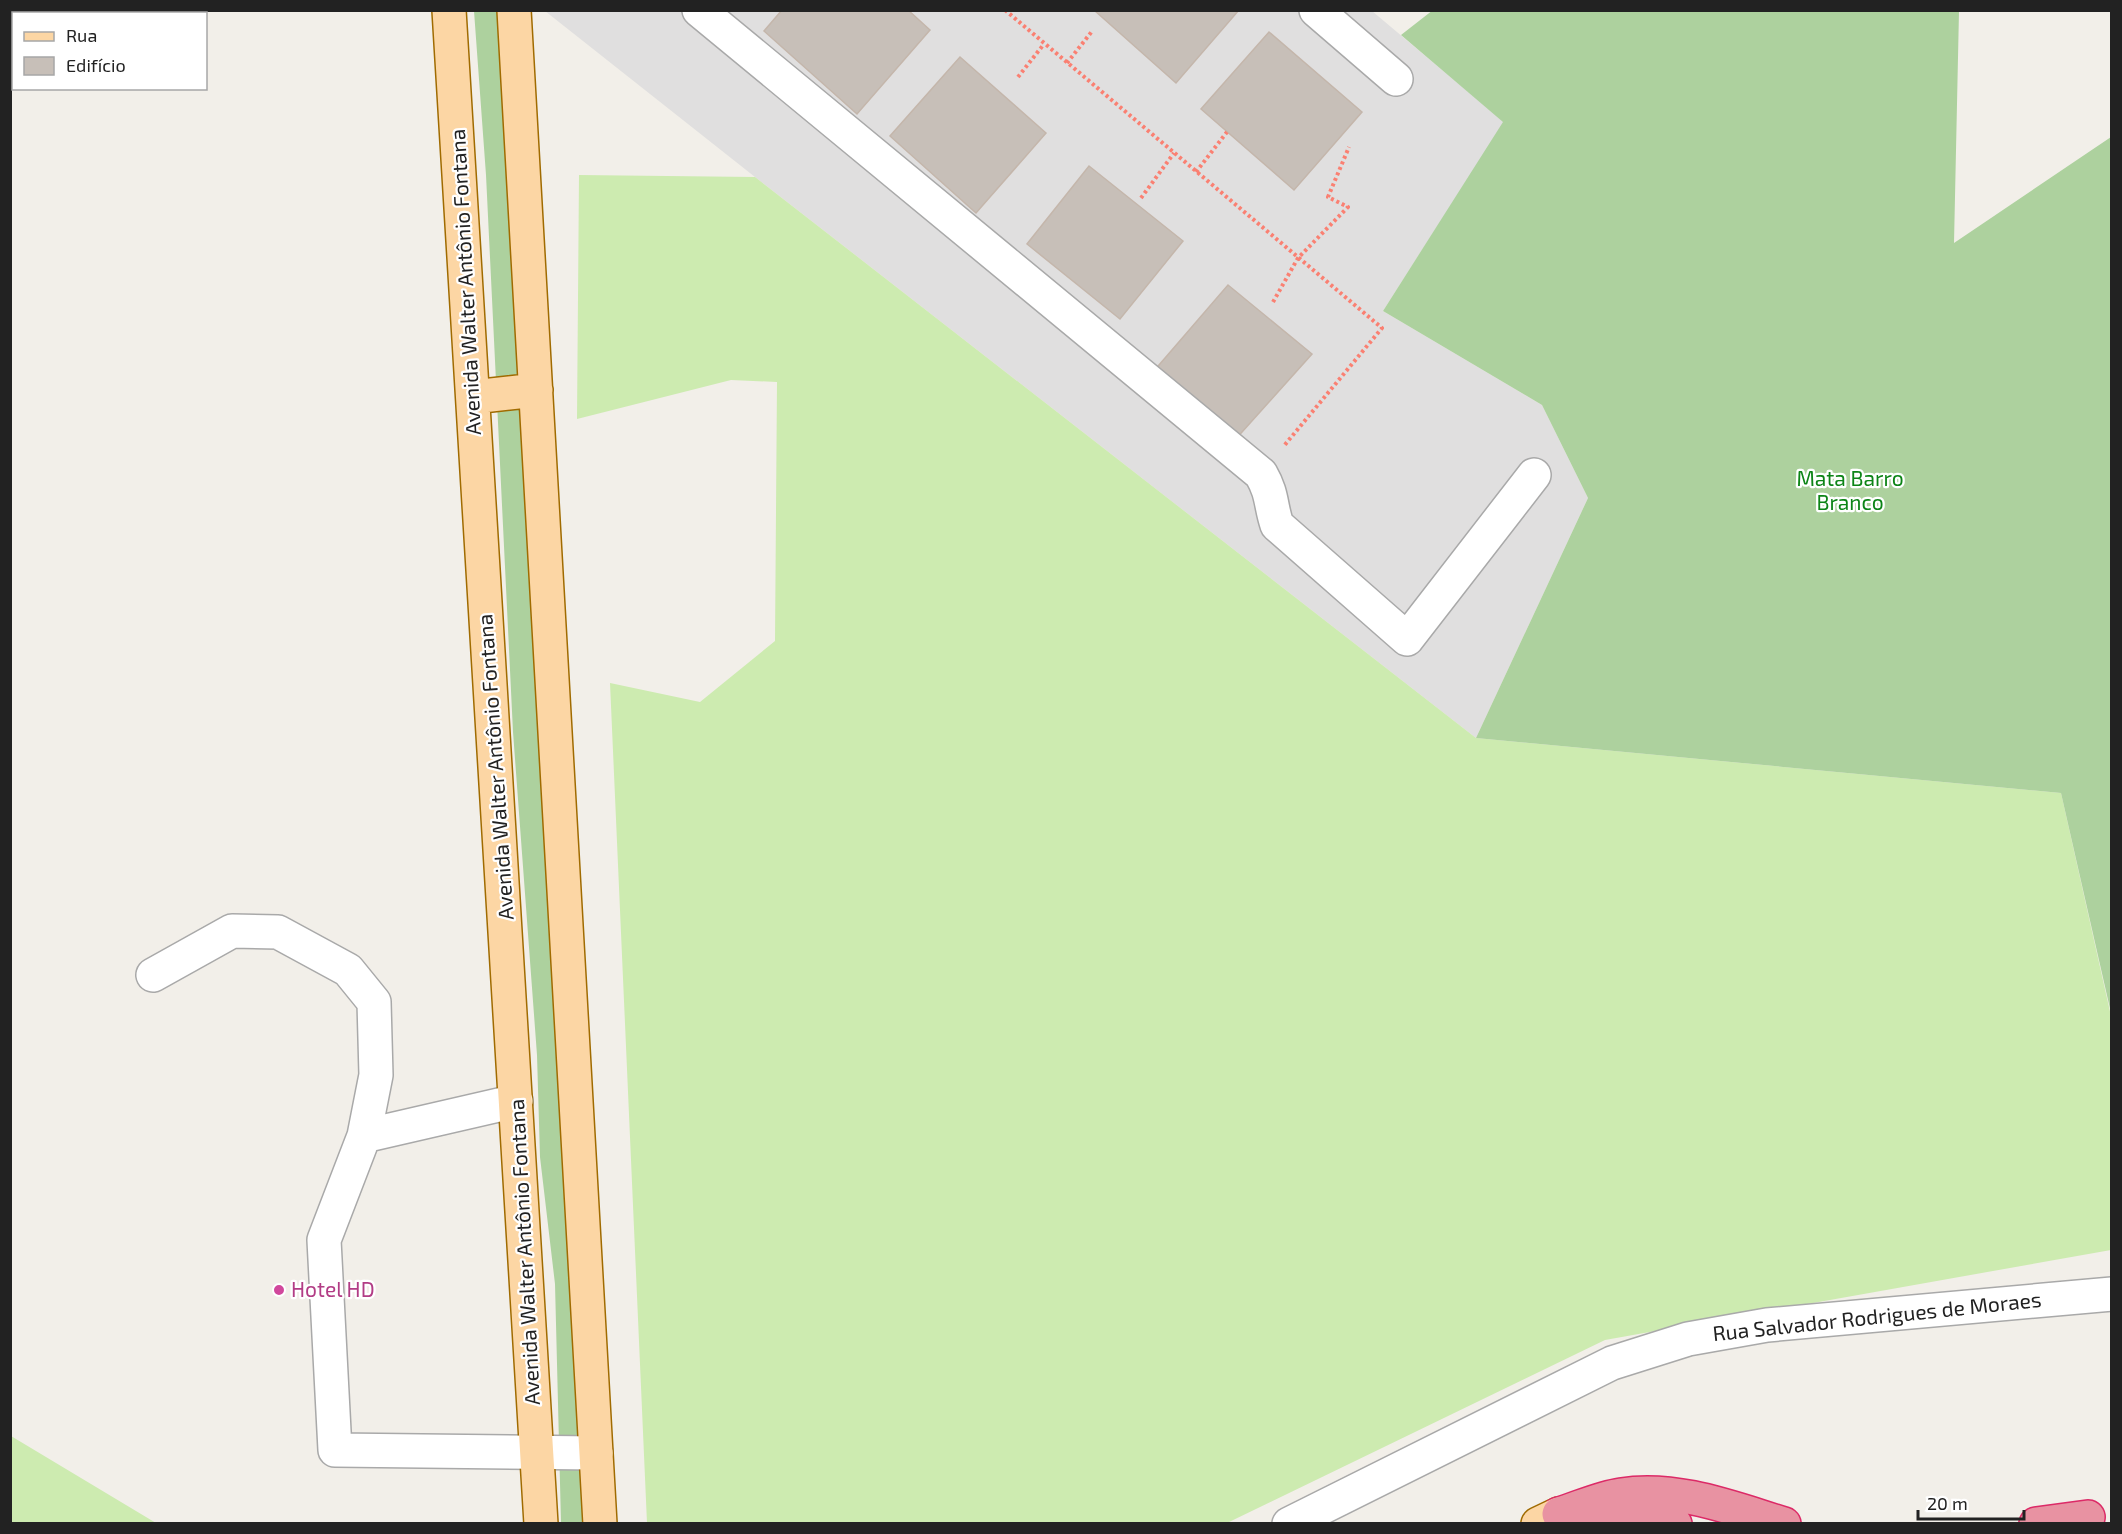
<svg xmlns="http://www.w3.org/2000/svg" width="2122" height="1534" viewBox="0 0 2122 1534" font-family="'Exo 2',sans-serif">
	<rect width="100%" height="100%" fill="#f2efe9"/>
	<!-- residential -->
	<path fill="#e0dfdf" d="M545,11H1372L1504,122L1383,311L1542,405L1588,498L1476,738L755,177Z"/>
	<!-- grass -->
	<path fill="#cdebb0" d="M579,175L755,177L1476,738L2061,793L2111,1016V1250L1605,1340L1227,1523H647L610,683L700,702L775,641L777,382L731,380L577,419Z
		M11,1436L156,1523H11Z"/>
	<!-- forest -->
	<path fill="#add19e" d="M1433,10L1959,11L1954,243L2111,137V1013L2061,793L1476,738L1588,498L1542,405L1383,311L1503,122L1401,35Z
		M474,11H501L587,1523H561L555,1284L540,1157L537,1055L513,732L486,175Z"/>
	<!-- building -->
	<path fill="#c7bfb8" stroke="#c4b6ab" stroke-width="1.5" d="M782,10H908L930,30L857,114L764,31Z
		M1094,10H1239L1176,83Z
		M1269,32L1362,112L1294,190L1201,109Z
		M960,57L1046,133L976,213L890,136Z
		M1089,166L1183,241L1120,319L1027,244Z
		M1228,285L1312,354L1234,441L1153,372Z"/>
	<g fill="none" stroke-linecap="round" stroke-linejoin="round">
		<defs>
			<path id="minor" d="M699,10L1261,474C1273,495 1270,504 1277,525L1407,639L1534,475
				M1316,10L1396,79
				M153,975L232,931L278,932L348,970L374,1002L376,1075L364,1136L324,1240L335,1450L596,1453
				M364,1136L516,1101
				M1289,1524L1612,1363L1688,1339L1767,1325L2112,1294"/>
			<path id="major" d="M449,10L541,1524
				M514,10L600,1524
				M473,397L536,390
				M1538,1524L1559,1514"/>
			<path id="highway" d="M1559,1514C1579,1508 1600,1498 1621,1495C1676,1486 1732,1508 1784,1524
				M1591,1514H1626L1675,1524
				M2036,1524L2088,1517"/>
		</defs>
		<!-- minor casing -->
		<use href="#minor" stroke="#a9a9a9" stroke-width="36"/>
		<!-- major casing -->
		<use href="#major" stroke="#a06b00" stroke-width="36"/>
		<!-- highway casing -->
		<use href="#highway" stroke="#dc2a67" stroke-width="36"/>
		<!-- path -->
		<path stroke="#fa8072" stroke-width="4" stroke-dasharray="3 3" stroke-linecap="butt" d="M1005,10L1382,328L1283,447
			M1067,63L1093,30
			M1018,77L1044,44
			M1196,172L1227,132
			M1141,198L1174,153
			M1273,302L1298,258L1348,207L1328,197L1349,147"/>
		<!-- minor -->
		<use href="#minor" stroke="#fff" stroke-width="33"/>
		<!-- major -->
		<use href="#major" stroke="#fcd6a4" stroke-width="33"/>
		<!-- highway -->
		<use href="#highway" stroke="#e892a2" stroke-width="33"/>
	</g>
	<!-- markers -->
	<circle fill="#d1479c" stroke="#fff" stroke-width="2" cx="279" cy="1290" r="6"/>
	<g text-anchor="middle" stroke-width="4.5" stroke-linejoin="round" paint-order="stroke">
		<!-- street labels -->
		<g font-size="21" fill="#222" stroke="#fff">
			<text transform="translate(466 282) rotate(-93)" y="7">Avenida Walter Antônio Fontana</text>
			<text transform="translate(496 767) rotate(-94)" y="7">Avenida Walter Antônio Fontana</text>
			<text transform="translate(525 1252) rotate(-93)" y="7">Avenida Walter Antônio Fontana</text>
			<text transform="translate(1877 1317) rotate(-6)" y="7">Rua Salvador Rodrigues de Moraes</text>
		</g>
		<!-- park labels -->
		<g font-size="21" fill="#0c8416" stroke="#fff">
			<text x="1850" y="486">Mata Barro<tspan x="1850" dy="24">Branco</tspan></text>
		</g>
		<!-- hotel labels -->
		<g font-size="21" fill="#b23c85" stroke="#fff" text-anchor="start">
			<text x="291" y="1297">Hotel HD</text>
		</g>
	</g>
	<!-- border -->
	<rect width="2122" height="1534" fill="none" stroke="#222222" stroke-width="24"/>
	<!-- legend -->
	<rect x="12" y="12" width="195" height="78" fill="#ffffff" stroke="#a7a7a7" stroke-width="1.5"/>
	<rect x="24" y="32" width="30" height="9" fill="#fcd6a4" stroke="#a7a7a7" stroke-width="1.5"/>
	<text x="66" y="42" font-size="18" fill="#222222">Rua</text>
	<rect x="24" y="57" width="30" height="18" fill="#c7bfb8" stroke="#a7a7a7" stroke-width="1.5"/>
	<text x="66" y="72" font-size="18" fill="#222222">Edifício</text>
	<!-- scale -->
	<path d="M1918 1510v9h106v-9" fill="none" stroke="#222222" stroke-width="3"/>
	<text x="1927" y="1510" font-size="18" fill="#222222" stroke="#ffffff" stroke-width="4.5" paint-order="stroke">20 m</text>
</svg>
